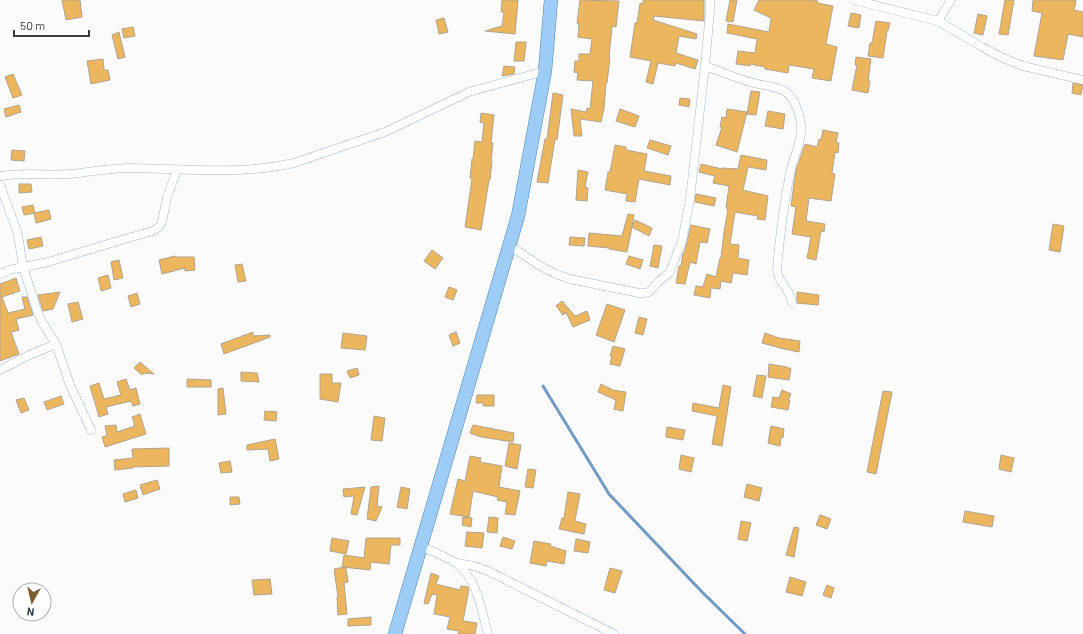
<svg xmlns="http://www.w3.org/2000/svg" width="1083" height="634" viewBox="0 0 1083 634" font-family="Barlow,sans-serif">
	<rect width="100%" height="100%" fill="#fbfbfb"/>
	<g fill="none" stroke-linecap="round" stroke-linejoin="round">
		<!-- stream -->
		<path stroke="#719bc4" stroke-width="3" d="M543,386L609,494L702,592L745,634"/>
	</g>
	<!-- building -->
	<path fill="#ebb65d" stroke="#b2a38d" d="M62,0H80L82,17L66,20Z
		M502,0H518L515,34L485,31L502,26L504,12H501Z
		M580,0L619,1L616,27L612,26L609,58H610L607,83H606L604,109L601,122L580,119L582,136H574L571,109L586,112L587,108L590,109L593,81L577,80L578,73L574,72L575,61H579V54H590L592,39L578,37L579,24L577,23Z
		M643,0H704V21L654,16L653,20L697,34L696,39L679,36L676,53L698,60L695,69L676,63L675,66L658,63L653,84L646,82L651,61L630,57L635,23H637L640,3L643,4Z
		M730,0H737L733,22L726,21Z
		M759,0H809L818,1L817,3L833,6L826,44L837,47L831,81L812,78L814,69L789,65L788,73L765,69V67L750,64V66L736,64L738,51L755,53L757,39L727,33L728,24L769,32L771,18L754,10Z
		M1005,0H1014L1008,35L999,34Z
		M1033,0H1076L1074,10L1083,12V37L1068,34L1063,60L1034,56L1042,13L1032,11Z
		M851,13L861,15L859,28L848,26Z
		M978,14L987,16L983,35L974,33Z
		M444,18L448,32L439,34L436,20Z
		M876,21L890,23L888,31H887L883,58L868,56L870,43H872Z
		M133,27L135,36L124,38L122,29Z
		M119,32L125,57L118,59L112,35Z
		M516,42H526L524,61H514Z
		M856,57L871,59L868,81H870L868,93L852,90L857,65H855Z
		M103,59L104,70H108L110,80L91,84L87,61Z
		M504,66L515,67L514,74L502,76Z
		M13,74L22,95L13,98L5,77Z
		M1073,83L1083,85L1081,95L1072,93Z
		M751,91L760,92L756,115L747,114Z
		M553,93L563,95L557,140L555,139L548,183L537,182L545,139H547Z
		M680,98L690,99L689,107L679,105Z
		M19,105L21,112L6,117L4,109Z
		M620,109L639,116L635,127L616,121Z
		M727,109L747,112L737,152L716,145L722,127H720L722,117L726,118Z
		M768,111L785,114L783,129L765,126Z
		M481,113L494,115L491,143H493L491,161H492L490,180H489L481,230L465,227L472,179L470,178L472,159H473L475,141L482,142L484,123L480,122Z
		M823,130L838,133L836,142L839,143L838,153L835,152L832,173L835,174L831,201L809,198L806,221L825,224L824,232L821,231L816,260L807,258L811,237L792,234L796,207L791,206L794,183L796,170L805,144L817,147L819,139L821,140Z
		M650,140L671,146L668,155L647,148Z
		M615,145L626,147V150L647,154L644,171L671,176L670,185L639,179L635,202L626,201L627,194L605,190L608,172H610Z
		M12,150L25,151L24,161L11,160Z
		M741,155L767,160L766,170L748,167L743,190L768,196L765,220L757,219L758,216L735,212L730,244L739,245L738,258L749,260L747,275L733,273L731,283L721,281L720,289L711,288L710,298L694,295L696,286L703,287L707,274L716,277L720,258H721L724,232L728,209L726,208L729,186L713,183L715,176L699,172L701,164L722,169V168L738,169Z
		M578,170L588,172L585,187L588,188L587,201L576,200Z
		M19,184H31L32,192L19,193Z
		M696,194L716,198L714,206L695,202Z
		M33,205L35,213L24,215L22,207Z
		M49,210L51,219L36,223L34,213Z
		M628,214L634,215L632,227L635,220L652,228L649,236L632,227L627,252L609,249V248L588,246L589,233L622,236Z
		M1053,224L1064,226L1060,252L1049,250Z
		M691,225L710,229L707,243L700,242L696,264L690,262L685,284L676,283L679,266H681L683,253H684L687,242Z
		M41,237L43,246L29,249L27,240Z
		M570,237L585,238L584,246L569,245Z
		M654,245L662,246L658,268L650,266Z
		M432,250L443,258L435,269L424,261Z
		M175,256V257H194L195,270L185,271V268L162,274L159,260Z
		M629,256L643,260L640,269L626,264Z
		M119,260L123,278L114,280L111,262Z
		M242,264L246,281L238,282L235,265Z
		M108,275L111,288L101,291L98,278Z
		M16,278L20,291L2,297L8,313L25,309L22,297H27L33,315L16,319L19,330L11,332L19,354L0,361V284Z
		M449,287L457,290L453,300L445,297Z
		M60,292L53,309L43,311L38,295Z
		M797,292L819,295L818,305L797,303Z
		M137,293L140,304L131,307L128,296Z
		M562,301L575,316L587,311L590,320L573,327L566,312L563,315L556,306Z
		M78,302L83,319L72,322L68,304Z
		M607,304L625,310L614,342L596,335Z
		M639,317L647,319L643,335L635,333Z
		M253,332V336L270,335V337L224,354L221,344Z
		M456,332L460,343L453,346L449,335Z
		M343,333L367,336L365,350L341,348Z
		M765,333L779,338L800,341L799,352L780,348L762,343Z
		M613,346L625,349L620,366L610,364L612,356H610Z
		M140,362L154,374L144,373L142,375L134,368Z
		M769,364L787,367V368H791L789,380L768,377Z
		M357,368L359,375L350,378L347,371Z
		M241,372L257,373L259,382L241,381Z
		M320,374H332V383H341L338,402L320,399Z
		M757,375L766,376L762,398L753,396Z
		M126,379L130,390L136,388L140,404L133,406L131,401L106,407L108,414L99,417L90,386L99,383L104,399L121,395L117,382Z
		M187,379L211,380V387H187Z
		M601,384L613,390L626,392L623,411L614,409L616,400L598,392Z
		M723,385L731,387L722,446L712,444L717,416L692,411L693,403L719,408Z
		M223,388L226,414L218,415V389Z
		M782,390L791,394L788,400H790L788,410L771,407L773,397L779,398Z
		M883,391L892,392L876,474L867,472Z
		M477,395H494V406H483V403H476Z
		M61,396L64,404L47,410L44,402Z
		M24,398L29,410L21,413L16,400Z
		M265,411L277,412L276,421L264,420Z
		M140,414L146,434L105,447L102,437L107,436L105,426L116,425L117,432L135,426L132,417Z
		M374,416L385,418L382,441L371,440Z
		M473,425L514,433L513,442L481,437L470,433Z
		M771,426L784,429L783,438L781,437L780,446L768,443Z
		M667,427L685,430L683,440L666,437Z
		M275,439L279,459L270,461L268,449L247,450V445Z
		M509,443L521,445L517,469L505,466Z
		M169,448V466L132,467L133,468L115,470L114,460L133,458L132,449Z
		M681,455L694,458L691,472L679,469Z
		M1001,455L1014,458L1011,472L999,469Z
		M470,456L481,458L480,462L502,466L499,487L520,491L515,515L505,514L507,502L497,500L498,497L473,491L469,517L450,514L458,479L465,481Z
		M230,461L232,472L221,473L219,463Z
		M528,469L536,470L533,488L525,487Z
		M157,480L160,489L143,495L140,485Z
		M747,484L762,488L759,501L744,497Z
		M379,486L377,506L382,507L376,521L367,519L371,487Z
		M365,487L357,515L351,514L354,496L344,497L343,489Z
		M401,487L410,489L407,509L397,507Z
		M136,490L138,498L125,502L123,494Z
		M568,492L580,494L575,521L586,524L584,534L559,529L562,518H564Z
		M230,497H239L240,504L230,505Z
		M965,511L994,516L992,527L963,522Z
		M820,515L831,519L827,529L816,525Z
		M463,517L472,518L471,527L462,525Z
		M489,517L498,518L497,533L487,532Z
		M741,521L751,523L747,541L738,539Z
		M794,527L799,528L794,557L786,555Z
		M467,532L484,533L482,548L465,546Z
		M503,537L515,541L512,549L500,546Z
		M332,538L349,541L346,554L330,551Z
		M366,538H400V545H391L389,564L371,562L370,570L342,567L344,555L364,558Z
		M576,539L590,542L588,553L574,551Z
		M534,541L551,544L550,546L566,551L564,564L547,561L546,566L530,563Z
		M346,567L348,582L344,583L347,614L338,615L337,597H338L334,569Z
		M610,568L622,571L615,593L604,590Z
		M431,573L439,576L436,584L460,590L461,586L468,587L469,589L463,621L477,623L475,634H458L459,631L447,629L450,617L434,614L437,595L432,594L428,604L424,603Z
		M790,577L806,582L802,596L786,592Z
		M270,579L272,594L254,595L252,580Z
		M827,585L834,588L831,598L823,595Z
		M371,617V625L348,626V619Z"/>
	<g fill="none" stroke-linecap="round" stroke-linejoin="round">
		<defs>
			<path id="minor" d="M854,0L938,21L982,47L1003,58L1023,66L1083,80
				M938,21L951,0
				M705,66C721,71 737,79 754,83C764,86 777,86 786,92C795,99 801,116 801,128C802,142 794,155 791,169C784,201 780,235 777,269C777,278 783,283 787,290C790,294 791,299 792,303
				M0,176C9,175 18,174 27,174C42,174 56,175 70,174C90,172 110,168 131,168C185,169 240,175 294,163L385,132L469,92L545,71
				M0,185L17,231L19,241L23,267L37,310L42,322L56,344L70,385L91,430
				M509,245L540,266L556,274L570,279L639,293H644L649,292L658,282L670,272L682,241L690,199L705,66L710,11V0
				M0,274L9,270L48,262L128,238L153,231L159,227L162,222L167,197L177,170
				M0,370L27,356L56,344
				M421,546C431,551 449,558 457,564C478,580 481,610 488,634
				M457,563L474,566L488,571L614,634"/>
			<path id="primary" d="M395,634L518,216L545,71L551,0"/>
		</defs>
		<!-- minor casing -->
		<use href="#minor" stroke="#a5bacd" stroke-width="9"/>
		<!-- primary casing -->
		<use href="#primary" stroke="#4e84b5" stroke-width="14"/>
		<!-- minor -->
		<use href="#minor" stroke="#fff" stroke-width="8"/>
		<!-- primary -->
		<use href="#primary" stroke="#9dcdf7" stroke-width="13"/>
	</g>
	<!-- north arrow -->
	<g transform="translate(32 602) rotate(188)"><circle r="19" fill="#ffffff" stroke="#aeb1b4"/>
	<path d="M0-3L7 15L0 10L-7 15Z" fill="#7b5f32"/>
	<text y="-6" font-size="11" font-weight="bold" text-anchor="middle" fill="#343c44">N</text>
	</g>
	<!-- scale -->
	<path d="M14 30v6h75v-6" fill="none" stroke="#343c44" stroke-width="2"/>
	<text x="20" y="30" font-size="12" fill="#343c44" stroke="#ffffff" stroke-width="3" paint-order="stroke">50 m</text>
</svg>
